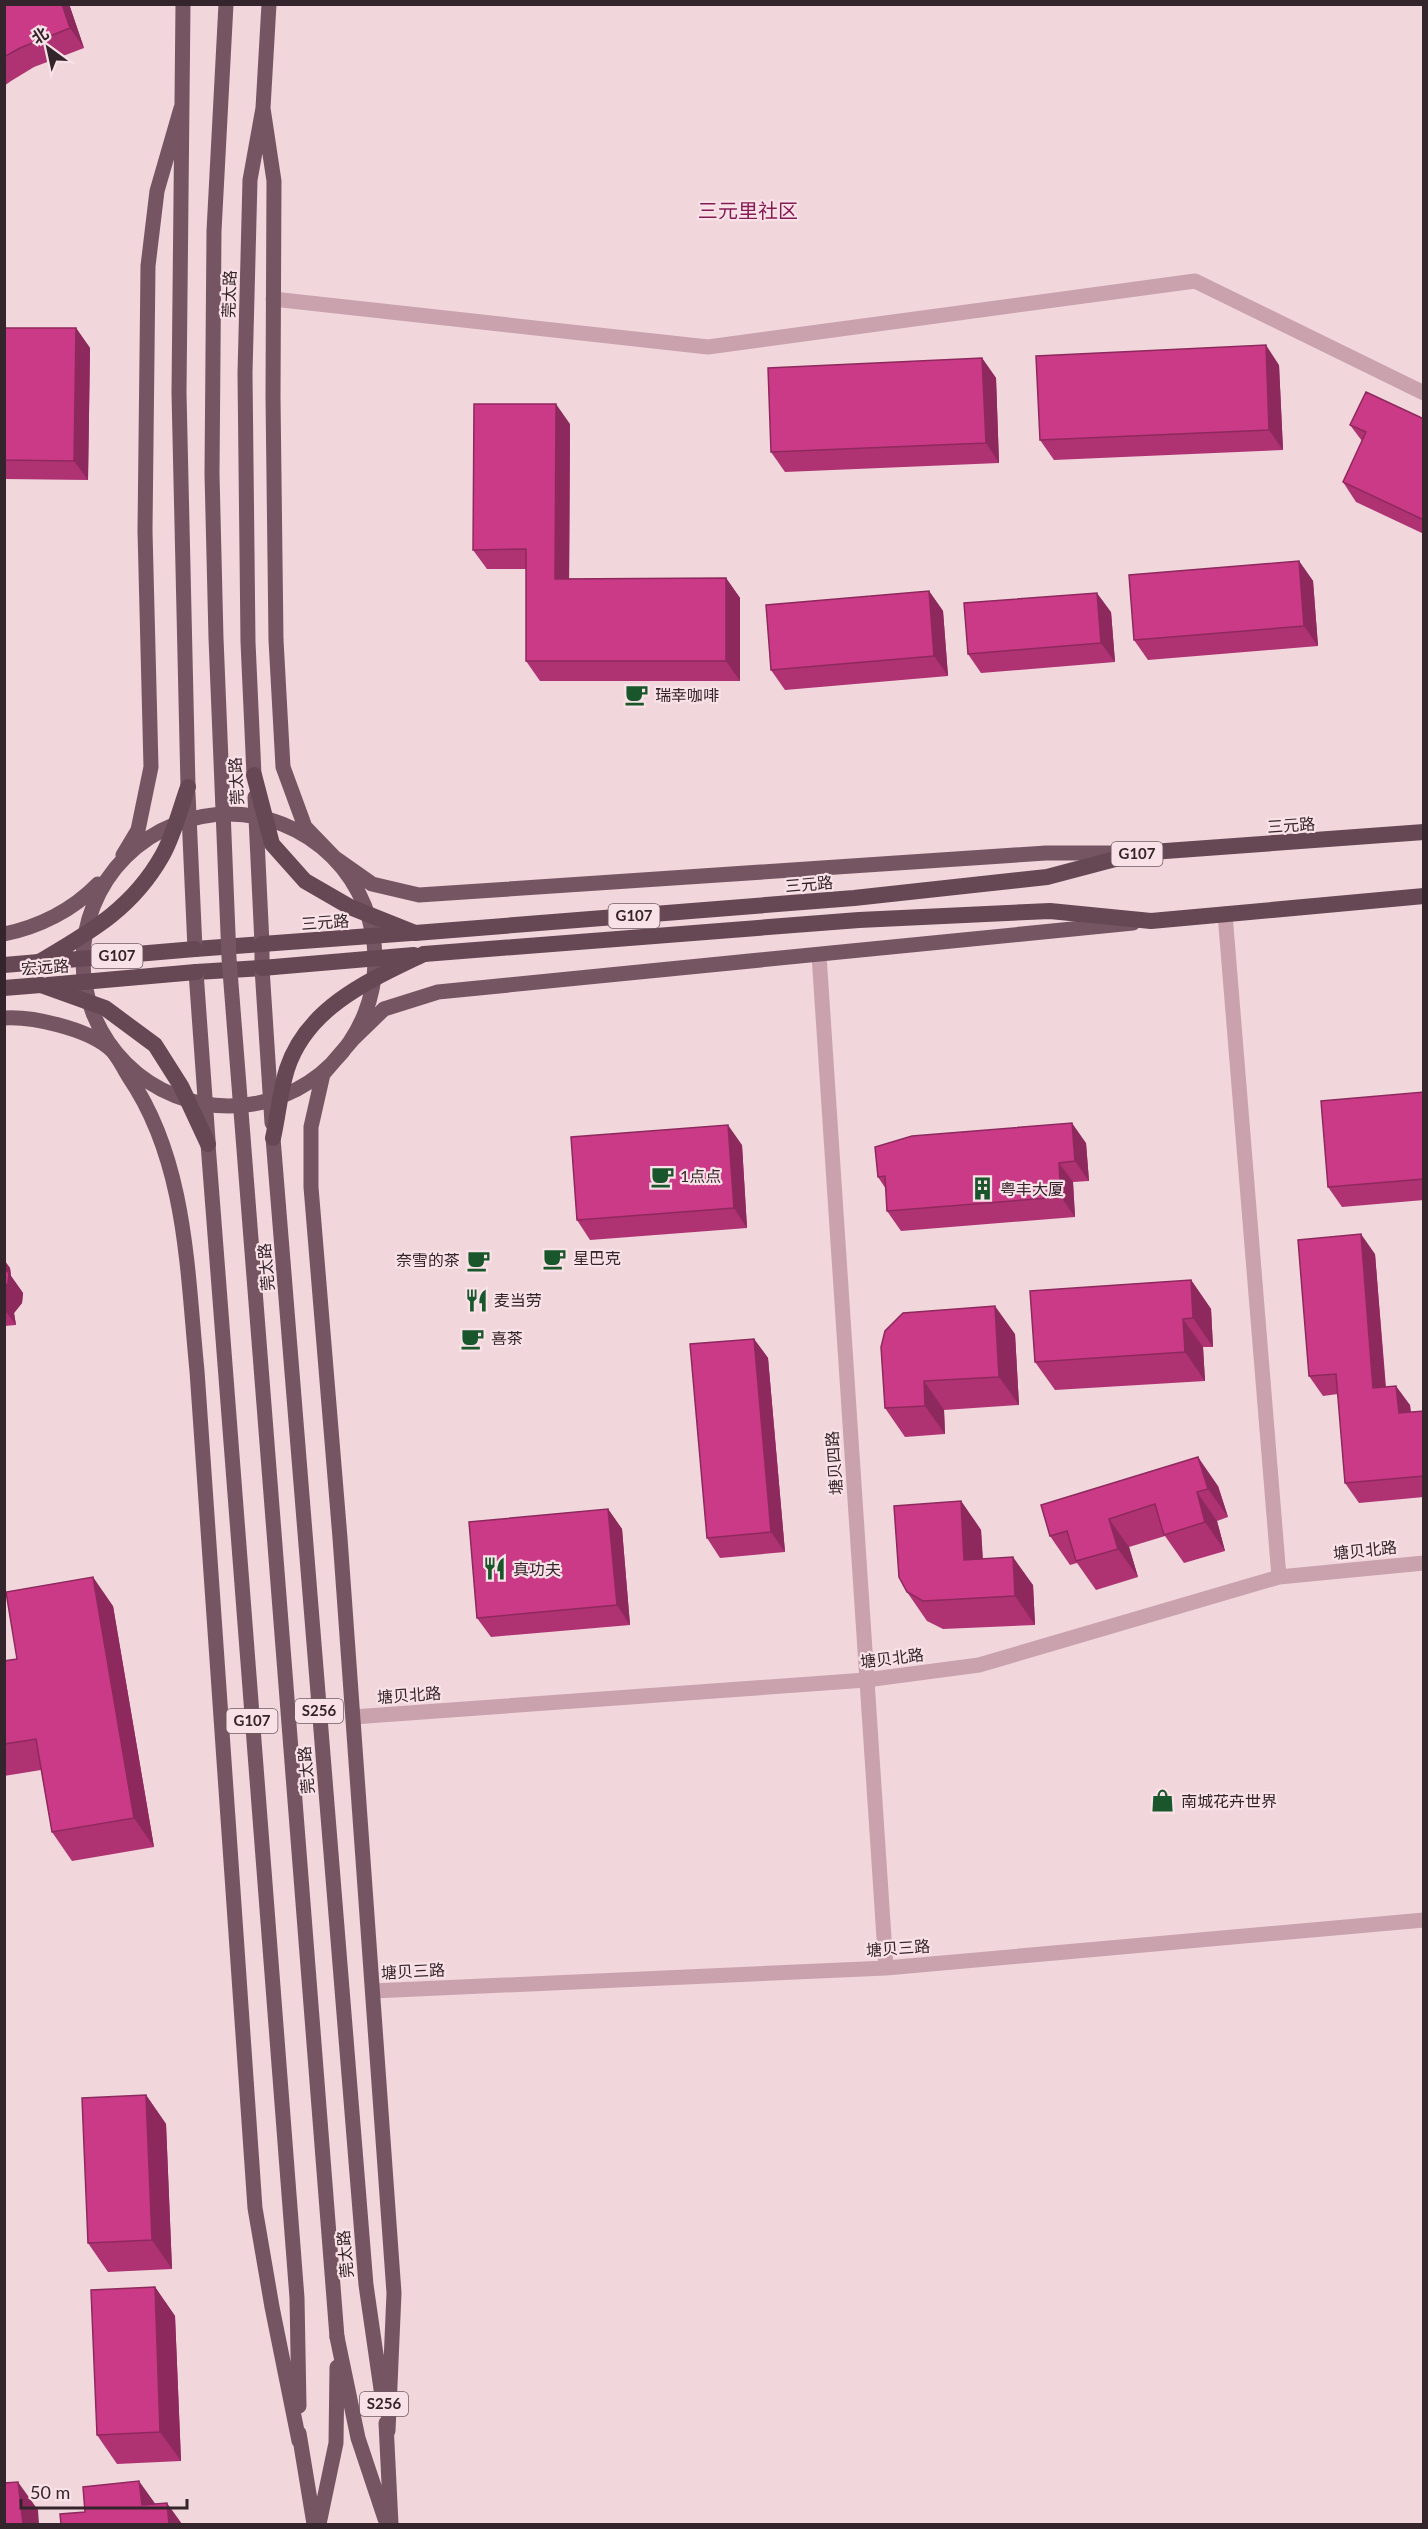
<svg xmlns="http://www.w3.org/2000/svg" width="1428" height="2529" viewBox="0 0 1428 2529" font-family="Lato,'Noto Sans SC',sans-serif">
	<rect width="100%" height="100%" fill="#f1d6dc"/>
	<g fill="none" stroke-linecap="round" stroke-linejoin="round">
		<!-- minor -->
		<path stroke="#c9a2ae" stroke-width="15" d="M1225,914L1279,1577
			M819,955L886,1968
			M353,1717L866,1680L979,1665L1279,1577L1424,1563
			M373,1991L886,1968L1424,1920"/>
		<!-- tertiary -->
		<path stroke="#c9a2ae" stroke-width="15" d="M273,299L708,347L1195,281L1424,393"/>
		<!-- primary -->
		<path stroke="#765563" stroke-width="15" d="M183,4L179,393L188,787
			M263,108L274,181L273,397L276,640L283,767L305,827L335,858L372,884L419,895L1046,853H1123
			M254,775L248,642L245,373L250,180L263,108L269,4
			M83 960a146 146 0 1 1 292 0a146 146 0 1 1-292 0Z
			M123,855L138,830L151,767L145,531L148,266L157,191L181,108
			M4,934C39,927 73,910 98,884
			M262,944V968
			M4,1018C33,1016 86,1029 108,1047C117,1053 123,1068 129,1077C187,1162 187,1272 197,1371L255,2208L272,2307L299,2441
			M273,1138L366,2285L382,2396
			M208,1144L297,2298L299,2406
			M337,2337L358,2438L385,2519
			M386,2423L391,2524
			M388,2431L394,2293L340,1538L311,1187V1127L323,1074L353,1039L384,1009L438,992L1133,923
			M299,2433L314,2524
			M319,2524L336,2443L337,2367"/>
		<!-- trunk -->
		<path stroke="#664855" stroke-width="16" d="M415,933L854,898L1047,877L1138,853L1424,832
			M195,949L262,944
			M424,954L859,920L1050,911L1151,921L1424,896
			M4,965L39,962
			M196,972L262,968
			M4,988L41,985"/>
		<!-- primary-bridge -->
		<path stroke="#765563" stroke-width="15" d="M226,4L214,231L212,474L216,638L229,958L337,2337
			M188,793L195,949
			M255,797L262,944
			M262,968L272,1123
			M196,972L208,1140"/>
		<!-- trunk-bridge -->
		<path stroke="#664855" stroke-width="16" d="M254,775L272,844L305,881L350,907L415,933
			M262,944L411,933
			M39,962C90,932 132,909 162,856C174,835 180,809 188,787
			M43,962L195,949
			M262,968L414,955
			M41,985L105,1008L155,1045L181,1086L208,1144
			M48,985L196,972
			M273,1138C278,1116 280,1091 287,1069C307,1007 370,980 424,954"/>
	</g>
	<!-- wall -->
	<path fill="#af3273" d="M4,4H69L84,48L34,67L11,81L4,86Z
		M4,328H76L90,348L88,480L4,479Z
		M982,358L996,378L999,463L785,472L771,452Z
		M1279,365L1283,450L1054,460L1040,440Z
		M1424,419V534L1356,502L1343,482L1362,441L1350,425Z
		M570,424L569,579L726,578L740,598V681H540L526,661V569H487L473,550Z
		M1299,561L1313,581L1318,646L1148,660L1134,640Z
		M929,591L943,611L948,676L785,690L771,670Z
		M1111,612L1115,662L981,673L968,654Z
		M1424,1092V1200L1342,1207L1328,1187Z
		M1086,1143L1089,1181L1073,1182L1075,1217L901,1231L887,1211L886,1189L878,1177Z
		M742,1145L747,1228L590,1240L577,1220Z
		M1375,1254L1386,1387L1410,1405L1411,1412L1424,1411V1497L1359,1503L1345,1483L1338,1394L1323,1396L1309,1376Z
		M4,1260L10,1268L11,1276L23,1293L22,1303L14,1313L16,1325L4,1326Z
		M1191,1280L1211,1309L1213,1347H1203L1205,1381L1055,1390L1035,1362Z
		M1015,1334L1019,1405L944,1410L945,1434L905,1437L885,1408L881,1347Z
		M754,1339L768,1358L785,1552L720,1558L707,1538Z
		M1218,1486L1228,1517L1217,1521L1225,1551L1184,1563L1165,1536L1129,1547L1138,1577L1096,1590L1077,1563L1070,1565L1050,1536L1041,1505Z
		M961,1501L981,1530L983,1559L1033,1585L1035,1625L943,1629L927,1621L907,1592Z
		M608,1509L622,1529L630,1625L491,1637L477,1618Z
		M113,1606L154,1847L72,1861L52,1832L41,1770L4,1776V1661L17,1659Z
		M146,2095L166,2124L172,2269L108,2272L88,2243Z
		M155,2287L175,2316L181,2461L117,2464L97,2435Z"/>
	<!-- shaded-wall -->
	<path fill="#8e295e" d="M62,4H69L84,48L70,28Z
		M76,328L90,348L88,480L74,461Z
		M1266,345L1279,365L1283,450L1269,430Z
		M982,358L996,378L999,463L986,443Z
		M556,404L570,424L569,599L555,579Z
		M1299,561L1313,581L1318,646L1304,626Z
		M726,578L740,598V681L726,661Z
		M929,591L943,611L948,676L934,656Z
		M1097,593L1111,612L1115,662L1101,643Z
		M1072,1123L1086,1143L1089,1181L1075,1161Z
		M728,1125L742,1145L747,1228L734,1208Z
		M1059,1163L1073,1182L1075,1217L1061,1197Z
		M1361,1234L1375,1254L1387,1407L1373,1388Z
		M4,1260L10,1268L11,1276L23,1293L22,1303L14,1313L16,1325L4,1309Z
		M1191,1280L1211,1309L1213,1347L1193,1318Z
		M995,1306L1015,1334L1019,1405L999,1377Z
		M1183,1319L1203,1347L1205,1381L1185,1352Z
		M754,1339L768,1358L785,1552L771,1532Z
		M924,1381L944,1410L945,1434L925,1406Z
		M1396,1386L1410,1405L1412,1433L1399,1413Z
		M1198,1457L1218,1486L1228,1517L1208,1489Z
		M1197,1492L1217,1521L1225,1551L1205,1522Z
		M961,1501L981,1530L984,1588L964,1560Z
		M608,1509L622,1529L630,1625L617,1605Z
		M1109,1519L1129,1547L1138,1577L1118,1549Z
		M1013,1557L1033,1585L1035,1625L1015,1596Z
		M93,1577L113,1606L154,1847L134,1818Z
		M146,2095L166,2124L172,2269L152,2240Z
		M155,2287L175,2316L181,2461L160,2432Z
		M139,2481L159,2509L142,2505Z
		M18,2482L38,2510L39,2524H23Z
		M167,2503L182,2524H169Z"/>
	<!-- building -->
	<path fill="#cb3a86" stroke="#8e295e" stroke-width="1.5" d="M4,4H62L70,28L20,48L4,57Z
		M4,328H76L74,461L4,460Z
		M1266,345L1269,430L1040,440L1036,356Z
		M982,358L986,443L771,452L768,368Z
		M1366,392L1424,419V520L1343,482L1366,432L1350,425Z
		M474,404H556L555,579L726,578V661H526V549L473,550Z
		M1299,561L1304,626L1134,640L1129,575Z
		M929,591L934,656L771,670L766,605Z
		M1097,593L1101,643L968,654L964,603Z
		M1424,1092V1179L1328,1187L1321,1101Z
		M1072,1123L1075,1161L1059,1163L1061,1197L887,1211L885,1176L878,1177L875,1147L912,1136Z
		M728,1125L734,1208L577,1220L571,1137Z
		M1361,1234L1373,1388L1396,1386L1399,1413L1424,1411V1476L1345,1483L1336,1374L1309,1376L1298,1240Z
		M4,1268L9,1273L8,1283L4,1288Z
		M1191,1280L1193,1318L1183,1319L1185,1352L1035,1362L1030,1291Z
		M995,1306L999,1377L924,1381L925,1406L885,1408L881,1347L885,1331L903,1313Z
		M754,1339L771,1532L707,1538L690,1344Z
		M1198,1457L1208,1489L1197,1492L1205,1522L1164,1535L1155,1504L1109,1519L1118,1549L1076,1561L1067,1531L1050,1536L1041,1505Z
		M961,1501L964,1560L1013,1557L1015,1596L923,1601L907,1592L899,1577L894,1506Z
		M608,1509L617,1605L477,1618L469,1522Z
		M93,1577L134,1818L52,1832L36,1739L4,1744V1661L17,1659L6,1592Z
		M146,2095L152,2240L88,2243L82,2098Z
		M155,2287L160,2432L97,2435L91,2290Z
		M139,2481L142,2505L167,2503L169,2524H61L60,2514L85,2512L83,2487Z
		M18,2482L23,2524H4V2483Z"/>
	<!-- icons -->
	<defs>
		<symbol id="cafe-bare" viewBox="-9 -9 18 18"><path d="M-5.5-4.5H6V0H3Q3 3.5 0 3.5H-2.5Q-5.5 3.5-5.5 0ZM3-3.2v2h1.7v-2ZM-6 4.5H4V6H-6Z" fill="#19562b" stroke="#f9e2e7" stroke-width="2.5" paint-order="stroke"/></symbol>
		<symbol id="building-bare" viewBox="-9 -9 18 18"><path d="M-4-6H4V6H1V3H-1V6H-4ZM-2.5-4.3h1.7v1.8h-1.7ZM.8-4.3h1.7v1.8H.8ZM-2.5-1h1.7V.8h-1.7ZM.8-1h1.7V.8H.8Z" fill="#19562b" stroke="#f9e2e7" stroke-width="2.5" paint-order="stroke"/></symbol>
		<symbol id="restaurant-bare" viewBox="-9 -9 18 18"><path d="M-5-6h1v4h1v-4h1v4h1v-4h1v5L-1.5 .5V6h-2V.5L-5-1ZM5-6V6H3V1.5H1.5Q1.5-4 5-6Z" fill="#19562b" stroke="#f9e2e7" stroke-width="2.5" paint-order="stroke"/></symbol>
		<symbol id="shop-bare" viewBox="-9 -9 18 18"><path d="M-5-2.5h2.3a2.7 3.5 0 0 1 5.4 0H5L5.5 6h-11ZM-1.5-2.5h3a1.5 2.3 0 0 0-3 0Z" fill="#19562b" stroke="#f9e2e7" stroke-width="2.5" paint-order="stroke"/></symbol>
	</defs>
	<g fill-rule="evenodd">
		<use href="#cafe-bare" x="620" y="678" width="33" height="33"/>
		<use href="#cafe-bare" x="646" y="1160" width="33" height="33"/>
		<use href="#building-bare" x="966" y="1172" width="33" height="33"/>
		<use href="#cafe-bare" x="538" y="1242" width="33" height="33"/>
		<use href="#cafe-bare" x="462" y="1244" width="33" height="33"/>
		<use href="#restaurant-bare" x="460" y="1284" width="33" height="33"/>
		<use href="#cafe-bare" x="456" y="1322" width="33" height="33"/>
		<use href="#restaurant-bare" x="478" y="1552" width="33" height="33"/>
		<use href="#shop-bare" x="1146" y="1784" width="33" height="33"/>
	</g>
	<g text-anchor="middle" stroke-width="4.5" stroke-linejoin="round" paint-order="stroke">
		<!-- shield labels -->
		<g fill="#f9e2e7" stroke="#6f5d63" stroke-width="1.5">
			<rect x="1111.5" y="842" width="51" height="24" rx="4.5"/>
			<rect x="608.5" y="904" width="51" height="24" rx="4.5"/>
			<rect x="91.5" y="944" width="51" height="24" rx="4.5"/>
			<rect x="295" y="1699" width="48" height="24" rx="4.5"/>
			<rect x="226.5" y="1709" width="51" height="24" rx="4.5"/>
			<rect x="360" y="2392" width="48" height="24" rx="4.5"/>
		</g>
		<g font-size="15" font-weight="bold" fill="#34242b">
			<text x="1137" y="859">G107</text>
			<text x="634" y="921">G107</text>
			<text x="117" y="961">G107</text>
			<text x="319" y="1716">S256</text>
			<text x="252" y="1726">G107</text>
			<text x="384" y="2409">S256</text>
		</g>
		<!-- street labels -->
		<g font-size="16" fill="#34242b" stroke="#f9e2e7">
			<text transform="translate(229 294) rotate(-88)" y="6">莞太路</text>
			<text transform="translate(236 781) rotate(-93)" y="6">莞太路</text>
			<text transform="translate(1291 825) rotate(-4)" y="6">三元路</text>
			<text transform="translate(809 884) rotate(-5)" y="6">三元路</text>
			<text transform="translate(325 922) rotate(-4)" y="6">三元路</text>
			<text transform="translate(45 967) rotate(-4)" y="6">宏远路</text>
			<text transform="translate(266 1267) rotate(-95)" y="6">莞太路</text>
			<text transform="translate(834 1463) rotate(-94)" y="6">塘贝四路</text>
			<text transform="translate(1365 1550) rotate(-6)" y="6">塘贝北路</text>
			<text transform="translate(892 1658) rotate(-7)" y="6">塘贝北路</text>
			<text transform="translate(409 1695) rotate(-4)" y="6">塘贝北路</text>
			<text transform="translate(306 1770) rotate(-95)" y="6">莞太路</text>
			<text transform="translate(898 1948) rotate(-4)" y="6">塘贝三路</text>
			<text transform="translate(413 1971) rotate(-3)" y="6">塘贝三路</text>
			<text transform="translate(345 2254) rotate(-95)" y="6">莞太路</text>
		</g>
		<!-- poi labels -->
		<g font-size="16" fill="#34242b" stroke="#f9e2e7" text-anchor="start">
			<text x="655" y="701">瑞幸咖啡</text>
			<text x="680" y="1182">1点点</text>
			<text x="1000" y="1195">粤丰大厦</text>
			<text x="573" y="1264">星巴克</text>
			<text x="460" y="1266" text-anchor="end">奈雪的茶</text>
			<text x="494" y="1306">麦当劳</text>
			<text x="491" y="1344">喜茶</text>
			<text x="513" y="1575">真功夫</text>
			<text x="1181" y="1807">南城花卉世界</text>
		</g>
		<!-- quarter labels -->
		<g font-size="20" fill="#851b53" stroke="#f9e2e7">
			<text x="748" y="218">三元里社区</text>
		</g>
	</g>
	<!-- border -->
	<rect width="1428" height="2529" fill="none" stroke="#34242b" stroke-width="12"/>
	<!-- north arrow -->
	<g transform="translate(48 48) rotate(327)" stroke="#f9e2e7" stroke-width="4.5" paint-order="stroke">
	<path d="M0-4.5L10 22L0 15L-10 22Z" fill="#34242b"/>
	<text y="-9" font-size="16" font-weight="bold" text-anchor="middle" fill="#34242b">北</text>
	</g>
	<!-- scale -->
	<path d="M21 2499v9h166v-9" fill="none" stroke="#34242b" stroke-width="3"/>
	<text x="30" y="2499" font-size="18" fill="#34242b" stroke="#f9e2e7" stroke-width="4.5" paint-order="stroke">50 m</text>
</svg>
